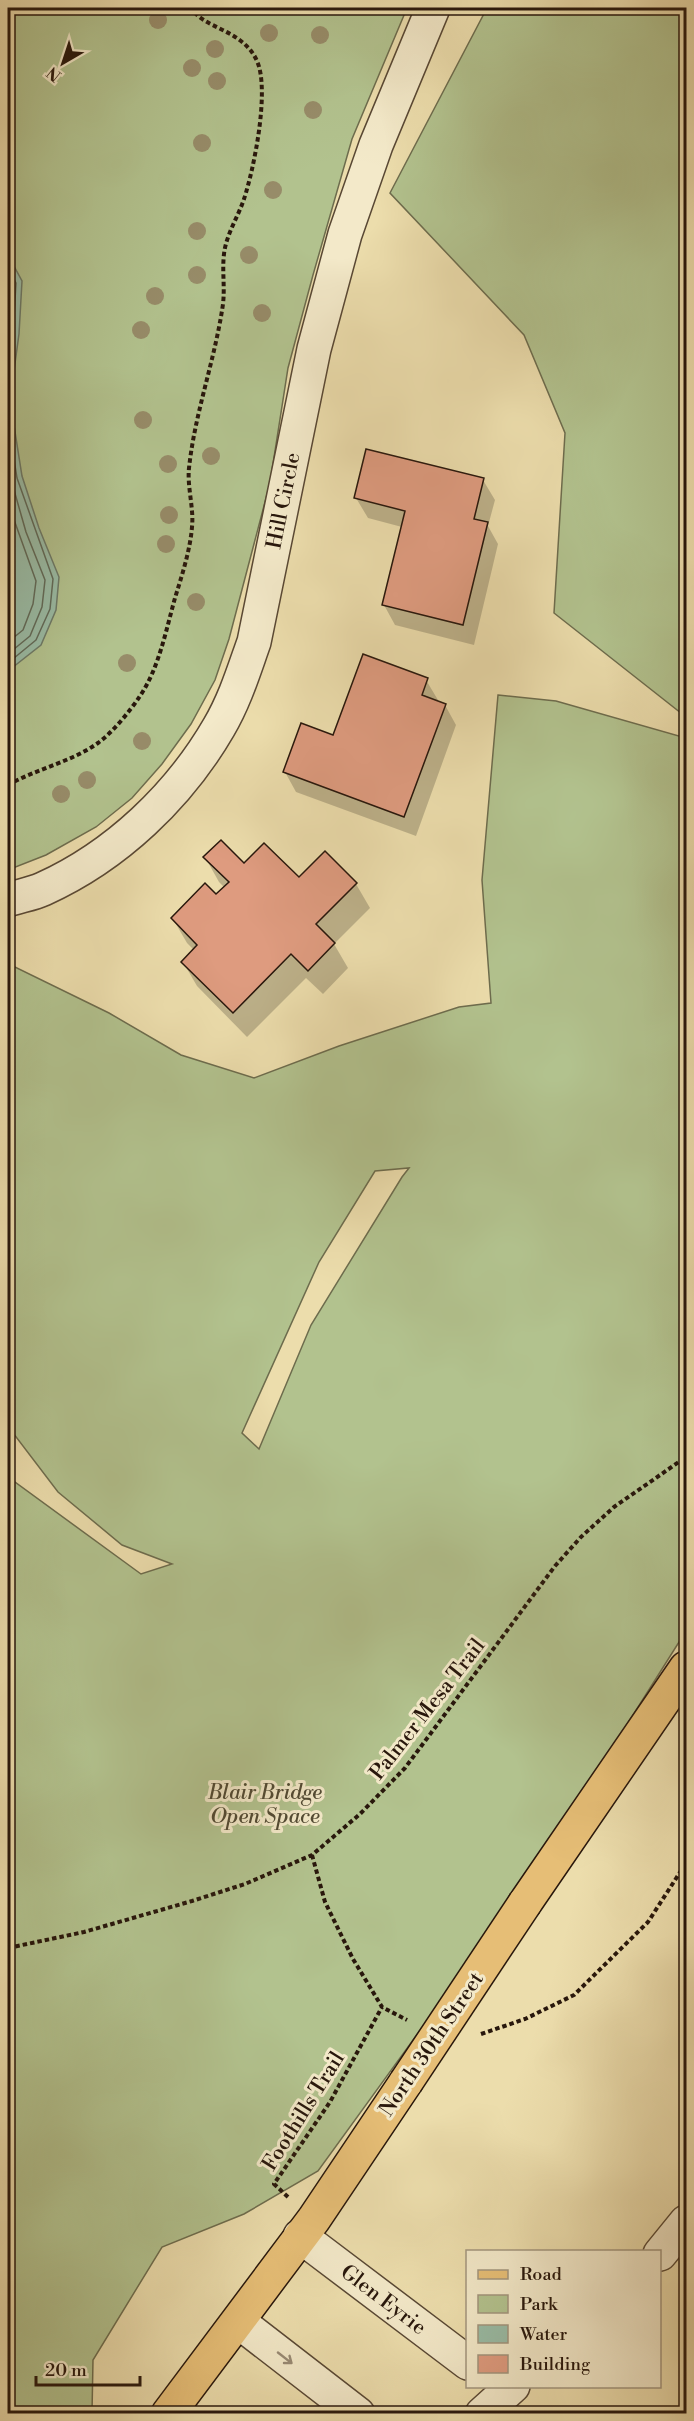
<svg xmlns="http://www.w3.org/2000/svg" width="694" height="2421" viewBox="0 0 694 2421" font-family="'Libre Bodoni',serif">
	<rect width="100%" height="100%" fill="#ecddac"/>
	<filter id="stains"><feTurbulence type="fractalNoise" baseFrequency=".00333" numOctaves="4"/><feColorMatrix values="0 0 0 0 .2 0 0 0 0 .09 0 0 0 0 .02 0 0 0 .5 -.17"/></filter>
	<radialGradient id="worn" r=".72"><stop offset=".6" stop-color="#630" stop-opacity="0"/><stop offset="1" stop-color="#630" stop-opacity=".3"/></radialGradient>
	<!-- green -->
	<path fill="#b2c28e" stroke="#6d6c4d" stroke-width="1.5" fill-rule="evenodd" d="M8,8H407L352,139L313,275L288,368L270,483L229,639L215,680L191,724L162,764L132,798L96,827L46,855L8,870Z
		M487,8H686V717L554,613L565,433L524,335L390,193Z
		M498,695L556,701L686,738V1631L527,1883L318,2171L244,2214L162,2247L93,2360L92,2413L8,2414V1477L141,1574L172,1564L122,1545L58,1492L10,1429L8,1418V968L15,967L109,1013L181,1055L254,1078L339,1046L459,1007L491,1003L482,880ZM409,1168L402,1177L311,1325L259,1449L242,1433L319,1262L375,1171Z"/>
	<!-- water -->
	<path fill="#99bca6" stroke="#6c7a68" stroke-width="1.5" d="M8,255L22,281L19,334L10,400L22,476L39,528L59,577L56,610L41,645L8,671Z"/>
	<!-- shadow -->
	<path fill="#0003" d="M483,480L495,500L488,526L498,544L474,645L395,625L384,605L402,527L368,518L356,498Z
		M426,680L438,700L437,702L445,705L456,725L416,836L296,792L285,772L334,737Z
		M205,857L299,879L356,884L370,908L334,944L348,968L323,994L306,978L247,1037L197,986L183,962L194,950L187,943L173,919L216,897L225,888L219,882Z"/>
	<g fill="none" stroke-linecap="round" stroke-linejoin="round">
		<!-- shore -->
		<path stroke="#606a59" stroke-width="1.5" d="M8,267L16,283L13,333L8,374
			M8,422L17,478L53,579L50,609L36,640L8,663
			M8,469L26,532L45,580L42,607L30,636L8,654
			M8,503L36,581L33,604L23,630L8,642"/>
	</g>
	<!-- building -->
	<path fill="#de9b7f" stroke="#28170c" stroke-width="1.5" d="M366,449L484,478L474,519L488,522L463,625L382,605L405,511L354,498Z
		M363,654L428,678L422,695L446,704L404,817L283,772L301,723L333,735Z
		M221,840L244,863L264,843L299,877L325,851L357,883L316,924L335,943L308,971L291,954L233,1013L181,962L197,945L171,918L205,883L216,894L229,882L203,857Z"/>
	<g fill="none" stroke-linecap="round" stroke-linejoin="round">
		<defs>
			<g id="minor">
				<path id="s1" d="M8,900C19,896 32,894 43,889C116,856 179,796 219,727C235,700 244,670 254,642L314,349L345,234L376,145L433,8"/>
				<path id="s2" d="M300,2236L468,2363"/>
				<path d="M660,2254L686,2222"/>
				<path d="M239,2322L358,2414"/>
				<path d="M482,2414L513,2386"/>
			</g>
			<path id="major" d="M525,1903L686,1668
				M168,2414L314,2219L406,2082"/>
		</defs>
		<!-- minor casing -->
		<use href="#minor" stroke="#594834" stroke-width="36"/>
		<!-- major casing -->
		<use href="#major" stroke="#28170c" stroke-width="36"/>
		<!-- path -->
		<path stroke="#28170c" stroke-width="4" stroke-dasharray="4.5 3" stroke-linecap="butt" d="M8,785C36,769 71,762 98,743C113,732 130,711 140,696C159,668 166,630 175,598C182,575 190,551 192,527C194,508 187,487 189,468C195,412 215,360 223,304C225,287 222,271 224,254C226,235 238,217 244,199C254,169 270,90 257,61C243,29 201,28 192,8
			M312,1855L325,1902L353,1959L382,2007L407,2020
			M8,1948L84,1932L192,1901L245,1884L312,1855L360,1814L405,1768L555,1566L581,1537L614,1507L686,1457
			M481,2034L525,2019L574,1995L648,1922L686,1863
			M288,2197L274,2184L330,2102L382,2007"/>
		<!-- minor -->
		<use href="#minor" stroke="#f3e9c9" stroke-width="33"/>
		<!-- major -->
		<use href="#major" stroke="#e6be76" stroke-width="33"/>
		<defs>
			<path id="major-bridge" d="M406,2082L525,1903"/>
		</defs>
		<!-- major-bridge casing -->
		<use href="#major-bridge" stroke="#28170c" stroke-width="36" stroke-linecap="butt"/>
		<!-- major-bridge -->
		<use href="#major-bridge" stroke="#e6be76" stroke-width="33"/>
	</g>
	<!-- trees -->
	<g fill="#978c69">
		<circle cx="158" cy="20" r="9"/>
		<circle cx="269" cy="33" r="9"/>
		<circle cx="320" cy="35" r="9"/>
		<circle cx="215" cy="49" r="9"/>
		<circle cx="192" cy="68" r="9"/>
		<circle cx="217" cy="81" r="9"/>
		<circle cx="313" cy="110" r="9"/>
		<circle cx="202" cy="143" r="9"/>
		<circle cx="273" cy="190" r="9"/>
		<circle cx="197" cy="231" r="9"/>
		<circle cx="249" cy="255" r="9"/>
		<circle cx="197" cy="275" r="9"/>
		<circle cx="155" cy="296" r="9"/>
		<circle cx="262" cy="313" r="9"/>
		<circle cx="141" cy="330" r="9"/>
		<circle cx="143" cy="420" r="9"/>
		<circle cx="211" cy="456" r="9"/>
		<circle cx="168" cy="464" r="9"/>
		<circle cx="169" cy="515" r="9"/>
		<circle cx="166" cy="544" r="9"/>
		<circle cx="196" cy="602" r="9"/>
		<circle cx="127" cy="663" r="9"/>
		<circle cx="142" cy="741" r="9"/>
		<circle cx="87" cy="780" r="9"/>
		<circle cx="61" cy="794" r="9"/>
	</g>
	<!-- one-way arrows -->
	<defs><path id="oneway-shaft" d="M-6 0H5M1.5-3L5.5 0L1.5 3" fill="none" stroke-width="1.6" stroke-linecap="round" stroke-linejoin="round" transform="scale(1.5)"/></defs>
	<use stroke="#988a74" href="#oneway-shaft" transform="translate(285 2358) rotate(38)"/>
	<g text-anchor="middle" stroke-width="6" stroke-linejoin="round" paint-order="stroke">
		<!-- street labels -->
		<g font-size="21" fill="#28170c" stroke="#f3e9c9">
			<text dy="7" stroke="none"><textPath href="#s1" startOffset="516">Hill Circle</textPath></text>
			<text transform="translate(427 1709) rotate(-52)" y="7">Palmer Mesa Trail</text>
			<text transform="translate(431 2044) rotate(-56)" y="7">North 30th Street</text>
			<text transform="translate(303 2111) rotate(-58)" y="7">Foothills Trail</text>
			<text dy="7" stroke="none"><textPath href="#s2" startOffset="105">Glen Eyrie</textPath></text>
		</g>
		<!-- park labels -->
		<g font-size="21" font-style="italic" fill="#514a33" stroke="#f3e9c9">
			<text x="265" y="1799">Blair Bridge<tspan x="265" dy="24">Open Space</tspan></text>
		</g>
	</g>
	<!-- margin -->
	<rect width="694" height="2421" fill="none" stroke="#ecddac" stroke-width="30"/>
	<rect x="9" y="9" width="676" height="2403" fill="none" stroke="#28170c" stroke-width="3"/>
	<rect x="15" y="15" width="664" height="2391" fill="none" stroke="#28170c" stroke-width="1.5"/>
	<!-- legend -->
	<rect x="466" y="2250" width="195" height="138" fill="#f3e9c9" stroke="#a2957d" stroke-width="1.5"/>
	<rect x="478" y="2270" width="30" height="9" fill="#e6be76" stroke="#a2957d" stroke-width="1.5"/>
	<text x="520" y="2280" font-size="18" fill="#28170c">Road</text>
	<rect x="478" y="2295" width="30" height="18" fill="#b2c28e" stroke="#a2957d" stroke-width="1.5"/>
	<text x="520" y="2310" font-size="18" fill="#28170c">Park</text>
	<rect x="478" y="2325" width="30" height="18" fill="#99bca6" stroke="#a2957d" stroke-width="1.5"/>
	<text x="520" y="2340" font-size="18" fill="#28170c">Water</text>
	<rect x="478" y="2355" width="30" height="18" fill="#de9b7f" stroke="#a2957d" stroke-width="1.5"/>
	<text x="520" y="2370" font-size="18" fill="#28170c">Building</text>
	<!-- north arrow -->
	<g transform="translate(63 63) rotate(219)" stroke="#f3e9c9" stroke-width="4.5" paint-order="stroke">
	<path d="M0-4.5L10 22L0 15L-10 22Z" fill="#28170c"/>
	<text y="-9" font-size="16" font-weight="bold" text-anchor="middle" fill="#28170c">N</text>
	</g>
	<!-- scale -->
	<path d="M36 2376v9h104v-9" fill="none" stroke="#28170c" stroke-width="3"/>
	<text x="45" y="2376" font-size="18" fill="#28170c" stroke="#f3e9c9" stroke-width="4.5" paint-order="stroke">20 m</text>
	<rect width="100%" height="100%" filter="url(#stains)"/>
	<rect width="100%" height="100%" fill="url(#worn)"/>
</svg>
